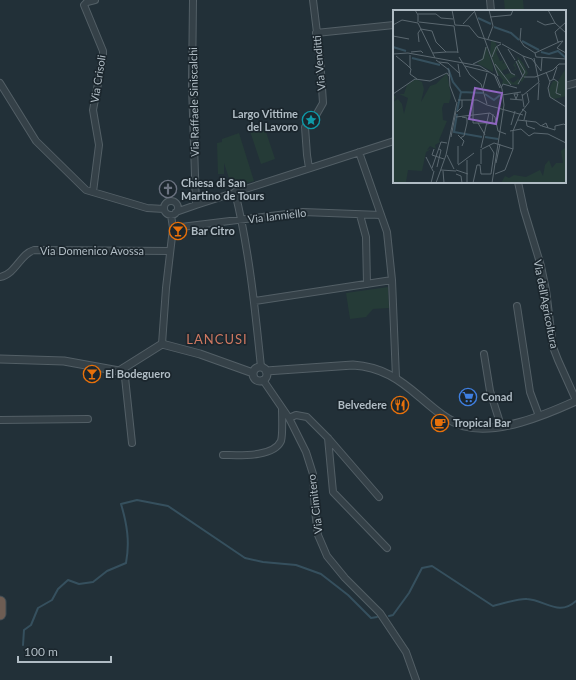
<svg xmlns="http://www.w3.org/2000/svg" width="576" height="680" viewBox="0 0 576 680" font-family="Lato,sans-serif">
	<rect width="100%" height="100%" fill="#223038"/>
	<!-- green -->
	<path fill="#253b37" d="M504,0H523L524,11H505Z
		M264,126L275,159L261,164L250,131Z
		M239,133L254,181L232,187L224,163V174H218L217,143L222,142V139Z
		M388,287L389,308L373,309L366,317L350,319L346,293Z"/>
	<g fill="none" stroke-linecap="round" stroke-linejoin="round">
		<!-- stream -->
		<path stroke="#36505e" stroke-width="2" d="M389,616L393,615L409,593L422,568L432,566L493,606C501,604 519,598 527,599C545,600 559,617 576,601
			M23,645L24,630L31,625L38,608L52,600L58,589L68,580L79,584L93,582L107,571L126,563C130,542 127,524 121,504L137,500L168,506L245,558L263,562L296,565L321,574L348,595L371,618L377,617"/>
		<defs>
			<path id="minor" d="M193,0L192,85L196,205
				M490,0L491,11
				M316,33L394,25
				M0,83L36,141L86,190L147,208L164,209
				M565,86L576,83
				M359,152L387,232L392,280L396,378
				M309,168L307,155L305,127L315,117L323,103L320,57L313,0
				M518,182L524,210L541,266L546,290L553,347L558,360L576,400
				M93,192L99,145L93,110L103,57V51L84,5L87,2L95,0
				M235,192C249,249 255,308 261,367
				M164 208a7 7 0 1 1 14 0a7 7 0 1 1-14 0Z
				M176,212L196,205L394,141
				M360,215L366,237L367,284
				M173,228L303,212L381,215
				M0,277C16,274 20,254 34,250L170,251
				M255,301L392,280
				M517,306L530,392L539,416
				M162,344L166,288L173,228L171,215
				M484,354L490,391L501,426
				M124,368L132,443
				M263,380L289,418L306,452L313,474L315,511L318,535L327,556L345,578L380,613L406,652L416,680
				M289,418L296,415L307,417L328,438L379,497
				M0,420L88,419
				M328,438L333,492L387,548
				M223,455C238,455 273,458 281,441C283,434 282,417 282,409"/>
			<path id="tertiary" d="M0,359L64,361L119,371L162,344L200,354L253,373
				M253 374a7 7 0 1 1 14 0a7 7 0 1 1-14 0Z
				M266,371L353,365C382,367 399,379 420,397C433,408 447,421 464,426C498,435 545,415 576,401"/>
			<path id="motorway" d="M0,602V614"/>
		</defs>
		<!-- minor casing -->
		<use href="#minor" stroke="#535f66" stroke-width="8"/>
		<!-- tertiary casing -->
		<use href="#tertiary" stroke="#535f66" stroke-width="9"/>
		<!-- motorway casing -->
		<use href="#motorway" stroke="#404c53" stroke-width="13"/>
		<!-- minor -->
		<use href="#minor" stroke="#354148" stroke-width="6"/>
		<!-- tertiary -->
		<use href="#tertiary" stroke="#354148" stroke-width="7"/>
		<!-- motorway -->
		<use href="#motorway" stroke="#6e5d53" stroke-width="11"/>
	</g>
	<!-- icons -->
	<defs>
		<symbol id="sight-ring" viewBox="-11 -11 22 22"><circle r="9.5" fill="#1b262d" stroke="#0f9aa8" stroke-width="1.5"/><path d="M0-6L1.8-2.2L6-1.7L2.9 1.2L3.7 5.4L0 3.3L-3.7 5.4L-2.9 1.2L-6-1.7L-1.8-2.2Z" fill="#0f9aa8"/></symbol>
		<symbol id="church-ring" viewBox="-11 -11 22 22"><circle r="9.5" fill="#1b262d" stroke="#6b7280" stroke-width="1.5"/><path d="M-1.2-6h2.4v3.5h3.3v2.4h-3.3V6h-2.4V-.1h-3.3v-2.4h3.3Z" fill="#6b7280"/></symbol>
		<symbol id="bar-ring" viewBox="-11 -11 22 22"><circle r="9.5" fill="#1b262d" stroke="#e8710a" stroke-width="1.5"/><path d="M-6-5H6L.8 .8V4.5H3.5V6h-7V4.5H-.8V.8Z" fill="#e8710a"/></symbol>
		<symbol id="supermarket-ring" viewBox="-11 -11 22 22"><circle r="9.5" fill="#1b262d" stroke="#3f7fe0" stroke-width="1.5"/><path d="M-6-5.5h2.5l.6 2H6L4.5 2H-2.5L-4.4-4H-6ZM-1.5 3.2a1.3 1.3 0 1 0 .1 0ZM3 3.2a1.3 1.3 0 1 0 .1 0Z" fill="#3f7fe0"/></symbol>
		<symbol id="restaurant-ring" viewBox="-11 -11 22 22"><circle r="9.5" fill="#1b262d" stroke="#e8710a" stroke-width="1.5"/><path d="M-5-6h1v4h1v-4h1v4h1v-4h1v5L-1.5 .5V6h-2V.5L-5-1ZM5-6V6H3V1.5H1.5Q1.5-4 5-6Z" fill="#e8710a"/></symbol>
		<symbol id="cafe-ring" viewBox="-11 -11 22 22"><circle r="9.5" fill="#1b262d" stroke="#e8710a" stroke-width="1.5"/><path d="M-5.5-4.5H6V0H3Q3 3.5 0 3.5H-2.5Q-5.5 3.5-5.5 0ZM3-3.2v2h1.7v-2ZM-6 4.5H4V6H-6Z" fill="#e8710a"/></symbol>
	</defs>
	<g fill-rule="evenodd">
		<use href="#sight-ring" x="301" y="110" width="20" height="20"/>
		<use href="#church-ring" x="158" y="179" width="20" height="20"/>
		<use href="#bar-ring" x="168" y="221" width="20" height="20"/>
		<use href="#bar-ring" x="82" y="364" width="20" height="20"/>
		<use href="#supermarket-ring" x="458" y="387" width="20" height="20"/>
		<use href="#restaurant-ring" x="390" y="395" width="20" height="20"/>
		<use href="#cafe-ring" x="430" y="413" width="20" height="20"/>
	</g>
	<g text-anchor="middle" stroke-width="3.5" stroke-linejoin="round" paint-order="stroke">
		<!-- street labels -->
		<g font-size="11" fill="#b0bcc4" stroke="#1b262d">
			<text transform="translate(319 63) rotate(-95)" y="4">Via Venditti</text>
			<text transform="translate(98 79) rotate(-81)" y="4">Via Crisoli</text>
			<text transform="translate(194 102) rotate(-91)" y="4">Via Raffaele Siniscalchi</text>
			<text transform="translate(277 216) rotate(-7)" y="4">Via Ianniello</text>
			<text x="92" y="255">Via Domenico Avossa</text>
			<text transform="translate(546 304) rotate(79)" y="4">Via dell'Agricoltura</text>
			<text transform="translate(315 504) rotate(-97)" y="4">Via Cimitero</text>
		</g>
		<!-- poi labels -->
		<g font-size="11" font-weight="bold" fill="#b0bcc4" stroke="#1b262d" text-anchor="start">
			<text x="298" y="118" text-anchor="end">Largo Vittime<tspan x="298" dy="13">del Lavoro</tspan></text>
			<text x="181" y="187">Chiesa di San<tspan x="181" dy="13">Martino de Tours</tspan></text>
			<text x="191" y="235">Bar Citro</text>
			<text x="105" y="378">El Bodeguero</text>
			<text x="481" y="401">Conad</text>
			<text x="387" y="409" text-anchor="end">Belvedere</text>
			<text x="453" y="427">Tropical Bar</text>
		</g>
		<!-- quarter labels -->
		<g font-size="13" letter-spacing="1" fill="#ce7861" stroke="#1b262d">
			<text x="217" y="344">LANCUSI</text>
		</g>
	</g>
	<!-- overview -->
	<g transform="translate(393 10)">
		<rect width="173" height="173" fill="#223038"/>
		<path d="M98,31H102L105,40L103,42L107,51L111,50L109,54L112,52L115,58L109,61L111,65L117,63L124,66L116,69L120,73L125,69L124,66L126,70L131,66L124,53L122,54L124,59L119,62L123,58L120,55L125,50L124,46L130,53L135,63L129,72L127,71L126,75L109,74L110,70L104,63L97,45ZM93,36L100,56V62L84,53L88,51ZM173,58V86L161,89L157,87L156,79L160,71H165ZM54,63L58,86L56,93H51L49,98L50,110L54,111L46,130L47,132L42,135L43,139L37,136L34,140L38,139L33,142L29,161L15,160L13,172L0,173V84L3,87L0,92L5,89L9,94L11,104L15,88L6,84H11L14,75L23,69L29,72L31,79L28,92L37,76L43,74ZM173,137V173H108L112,166L116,168L121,165L133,167L147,160L150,166L152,155L156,150L159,158L163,153H170L168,141Z" fill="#253b37"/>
		<path fill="none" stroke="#36505e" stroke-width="2" d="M85,8L98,14M101,17L118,23L126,30M129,31L146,40M0,37L13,41M148,42L156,44L165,41L173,48M19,48L47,55M55,58L60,72L68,82L64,101M68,82L90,83M92,84L101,90L107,85M64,104L61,122L89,127M92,127L105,129"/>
		<path fill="none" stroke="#5b6870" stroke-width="1" d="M22,0L25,5V12M59,0L62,15M81,0L105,66M155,0L162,13L173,23M25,4H43L48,8L60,9M97,7L118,5L120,0M144,11L152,15L162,13M26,12L61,16M173,12L162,22L165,32L170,31L164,38L173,43M25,13L42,48M70,14L82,1M0,15L9,10L25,13M62,15L76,16L85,27L108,33M61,16L65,43M128,18L127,30L131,36L142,43M28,19L39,21L43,32L53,42H65M0,26L16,29M95,29L100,16L96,0M26,32L25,23L28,19M109,34L130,46M104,37L118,63L122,65M115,39L122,50M18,42L28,41L30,43M40,43L53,42M0,44L15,43L87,56L104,67L109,79L111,95L99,173M3,46L14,55L18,59L17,64L24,69M130,46L139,49L148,61M130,46L136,58M66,47L77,65L88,74L94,94M99,47L103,37L108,34M143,47L142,43L166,32M143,47L173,49M43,50L56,60L57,76L63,92M123,51L130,67M46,52L55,53L66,63M65,54L67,67M80,54L90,49L93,37M102,54L118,75M72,56L96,62M17,58V45M148,61L149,48M153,62L157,72L155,78L157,87L173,97M101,64L107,78M131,67H142L160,60L166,54H172M160,69L164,57M157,71L161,69L165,72L163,83L168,85M125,74L132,62L125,50M90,78L94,63M108,78L110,74L124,78M0,84L22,69L37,71L54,63L56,66M129,84L131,97M109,85L128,82M129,86L146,72L141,48M117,89L129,90M123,89L125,84H121L123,89M65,90H84L94,95M80,90V113M145,90L146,73M94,95L130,105M129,99L133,102L131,110M64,102L69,97V90M97,103L102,107L105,121L113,124M127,104L136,92L134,83M63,107L97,103M125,110L143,112L148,116L153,113L155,118M133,110L134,116L142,119M80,113H94M85,113L92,125M94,114L99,113L100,104M118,115L122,101M149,116L162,120V116L171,114L173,116M117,121L128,119L136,126M65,125L71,131L69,136M136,126L141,123L155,124L173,133M58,127L63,101M67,128L71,126L74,113V108L69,107M65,136V154M88,138L96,103M41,139L39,145L51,149M89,139L101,133L120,139L112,160L102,164M120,139V121L127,104M54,145L61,159M33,147L40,161M74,150V173M103,153L107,134M88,154V139M65,155L81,143M87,155L88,164H98L101,143L96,135M44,157L48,140L46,139M39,158L48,132L54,133M48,160L63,161M63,160L75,164M50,161L51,173M63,164L68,166L69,173M38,173L41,161M43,173L53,145L64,92M80,173L84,155H87"/>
		<path fill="#9066c1" fill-opacity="0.15" stroke="#9066c1" stroke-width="2" d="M82,78L109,83L103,114L76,109Z"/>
		<rect width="173" height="173" fill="none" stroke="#b0bcc4" stroke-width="2"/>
	</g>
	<!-- scale -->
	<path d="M18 656v6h93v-6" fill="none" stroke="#b0bcc4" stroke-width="2"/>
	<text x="24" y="656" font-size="12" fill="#b0bcc4" stroke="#1b262d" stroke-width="3" paint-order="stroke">100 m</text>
</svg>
